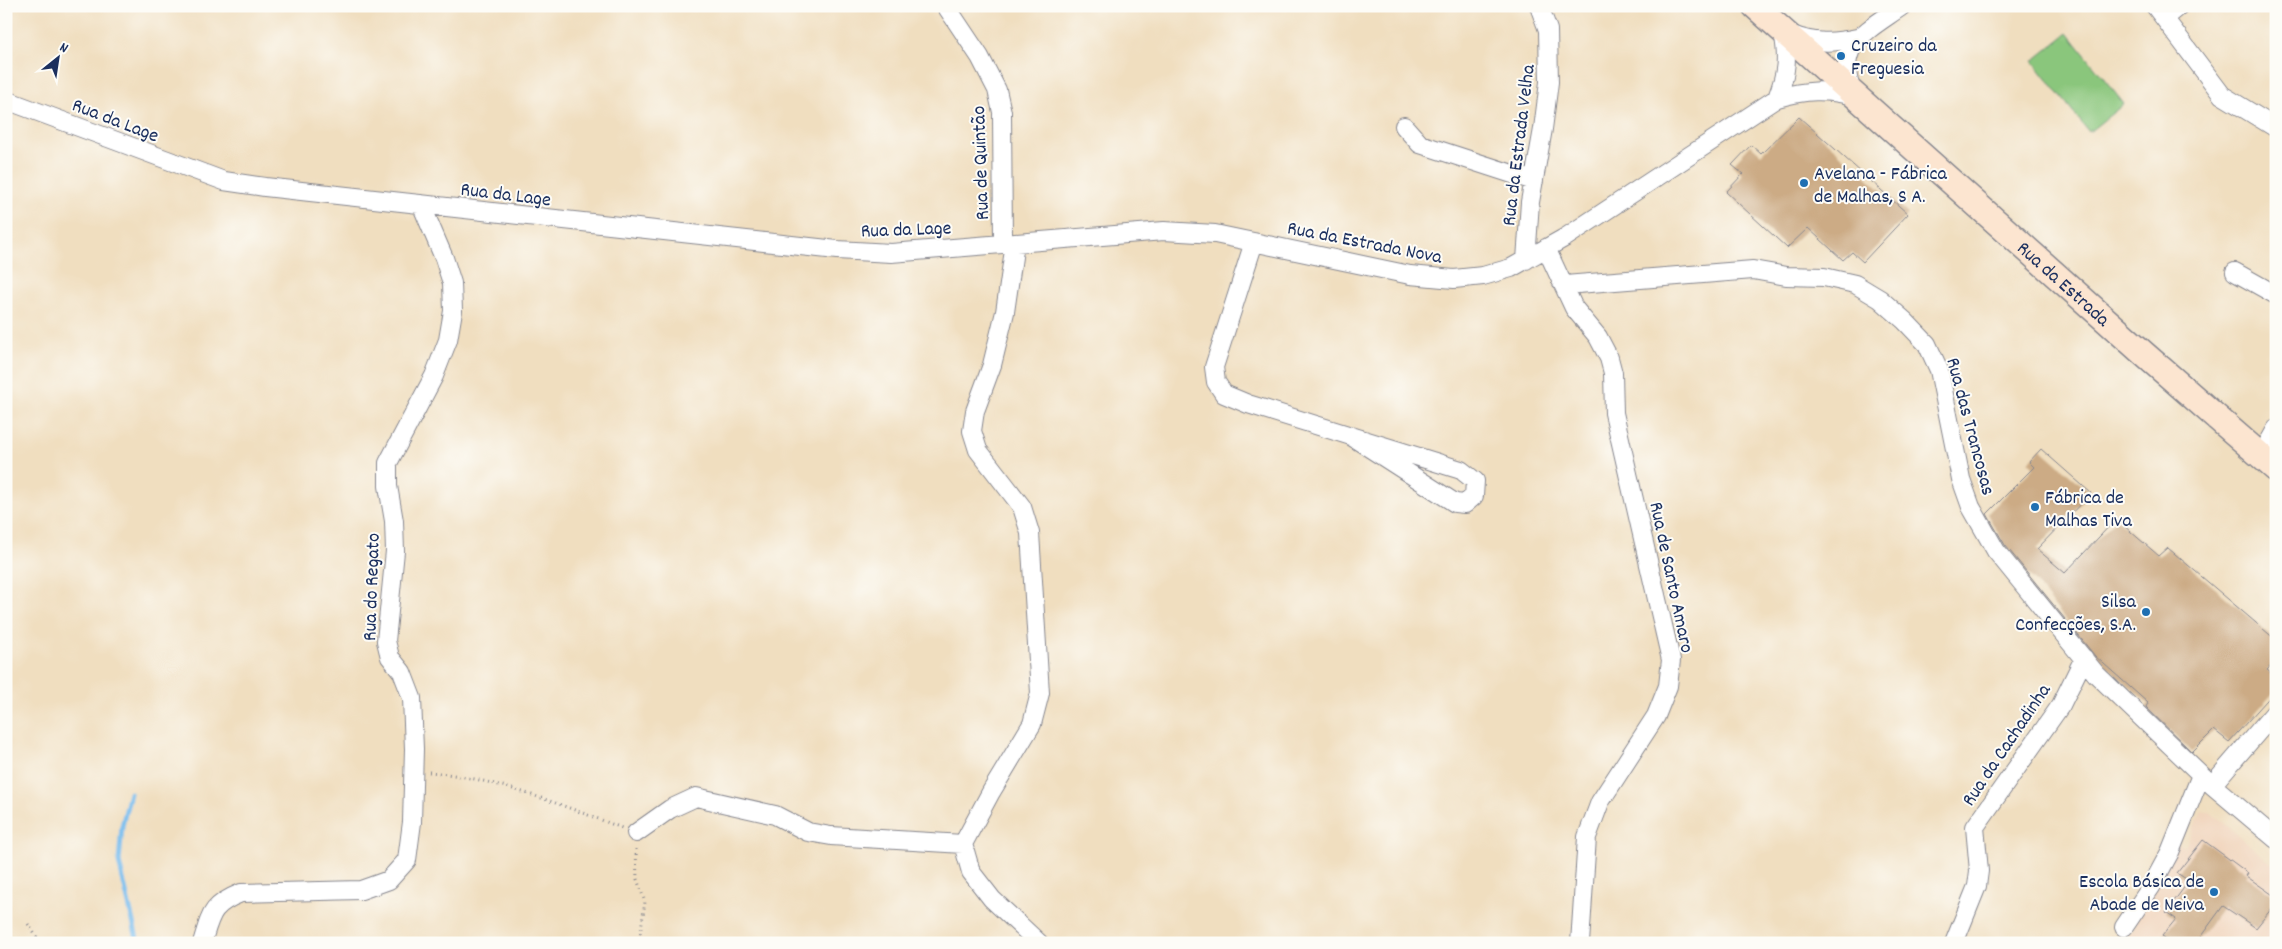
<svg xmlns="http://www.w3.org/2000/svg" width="2282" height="949" viewBox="0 0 2282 949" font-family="Dekko,sans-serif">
	<rect width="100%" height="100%" fill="#fdfcf7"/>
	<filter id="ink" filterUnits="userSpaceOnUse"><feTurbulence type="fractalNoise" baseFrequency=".02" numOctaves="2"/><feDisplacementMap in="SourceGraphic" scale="10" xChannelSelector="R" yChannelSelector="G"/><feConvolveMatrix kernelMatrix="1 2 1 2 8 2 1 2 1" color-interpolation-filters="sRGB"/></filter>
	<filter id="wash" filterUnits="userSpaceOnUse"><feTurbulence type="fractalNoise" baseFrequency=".0096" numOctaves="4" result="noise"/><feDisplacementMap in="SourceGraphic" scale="20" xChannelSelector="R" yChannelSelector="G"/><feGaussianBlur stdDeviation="1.12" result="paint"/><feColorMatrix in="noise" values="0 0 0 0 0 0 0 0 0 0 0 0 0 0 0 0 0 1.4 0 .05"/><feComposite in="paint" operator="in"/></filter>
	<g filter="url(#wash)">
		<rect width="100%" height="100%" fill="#f0debf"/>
		<!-- built -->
		<path fill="#f1d5bd" d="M2202,811H2210L2276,868V926L2266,943H2114L2121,934L2132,932L2136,917L2178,844L2185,847Z"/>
		<!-- garden -->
		<path fill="#8ac67b" stroke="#527a6c" d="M2068,33L2124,104L2089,132L2033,61Z"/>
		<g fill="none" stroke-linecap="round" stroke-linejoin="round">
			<!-- stream -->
			<path stroke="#77bced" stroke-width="5" d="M130,793L122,826L119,862L138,943"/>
		</g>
		<g id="blocks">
			<!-- building -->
			<path fill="#ccab85" d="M1799,117L1908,214L1863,262L1852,252L1843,260L1808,228L1787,248L1726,192L1743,174L1732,165L1751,145L1761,154Z
				M2041,449L2091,493L2037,549L2065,573L2116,519L2159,556L2168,548L2276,640V660L2267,670L2276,677V690L2229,742L2214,730L2192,752L2146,707L2148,703L2095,656L2005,545L1987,514L2034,467L2029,462Z
				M2203,840L2248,873L2246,876L2276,897V903L2256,928L2223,906L2196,943H2172L2162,936L2176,919L2166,912L2189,881L2177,873Z"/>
		</g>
	</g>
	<g filter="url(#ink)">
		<use href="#blocks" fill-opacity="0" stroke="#86868e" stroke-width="1"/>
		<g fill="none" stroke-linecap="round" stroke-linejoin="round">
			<defs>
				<path id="street" d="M946,6L980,57L997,90L1002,112L1003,243
					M2155,6L2222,95L2276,128
					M2164,18L2179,6
					M1790,34C1813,44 1834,43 1857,38
					M1853,93C1832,45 1869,30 1902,6
					M1777,98C1787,72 1788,58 1783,31
					M6,100L224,181L265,187L837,250L891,253L1164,231L1215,234L1410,275L1454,279L1483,276L1511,268L1566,237L1777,98C1807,90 1824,89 1854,96
					M1404,126L1420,144L1534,181
					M1254,242L1214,367L1216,382L1224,394L1248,404L1461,470L1475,481L1474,496L1465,504L1455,503L1351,436
					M1015,243L1005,312L992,365L975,411L972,431L978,450L1022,507L1030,533L1040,693L1032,724L991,792L963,844L971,872L992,899L1039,943
					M1546,248L1574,308L1598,337L1609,358L1613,373L1614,413L1671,660L1668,686L1656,716L1600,802L1587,837L1580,943
					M1526,260L1530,202L1543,129L1549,82L1548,30L1539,6
					M2235,272L2276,295
					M1565,285L1753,270L1786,276L1824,277L1855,284L1880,299L1905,321L1927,344L1939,370L1961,479L1971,507L1996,551L2096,674L2212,785L2276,839
					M2261,456L2276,429
					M2212,785L2276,711
					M636,833L670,809L696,797L775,815L808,832L831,836L963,844
					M2124,927L2151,887L2170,852L2201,775
					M202,943C211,914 211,905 241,893L361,890L389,880L407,860L412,822L414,749L412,698L402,672L390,657L386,641L395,551L394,521L388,486V463L434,376L448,340L453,311L452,283L444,258L421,204
					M1954,943L1977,886L1979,871L1975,827L2061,705L2084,658"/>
				<g id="secondary">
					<path id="s1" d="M1755,6L2144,354L2276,469"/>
				</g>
			</defs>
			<!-- street casing -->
			<use href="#street" stroke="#86868e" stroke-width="20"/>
			<!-- secondary casing -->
			<use href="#secondary" stroke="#86868e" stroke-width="28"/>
			<!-- path -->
			<path stroke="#86868e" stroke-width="3" stroke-dasharray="1 4" stroke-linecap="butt" d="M429,772C492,777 562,805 622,828
				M636,849L637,879L645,902L639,943
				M28,924L41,943"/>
			<!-- street -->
			<use href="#street" stroke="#fff" stroke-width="18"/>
			<!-- secondary -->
			<use href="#secondary" stroke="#fce5d0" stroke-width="25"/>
		</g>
	</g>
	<!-- markers -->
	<g fill="#1f6fb2" stroke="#fdfcf7" stroke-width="2">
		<circle cx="1841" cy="56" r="5"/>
		<circle cx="1804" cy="183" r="5"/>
		<circle cx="2035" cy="507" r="5"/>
		<circle cx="2146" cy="612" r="5"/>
		<circle cx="2214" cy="892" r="5"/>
	</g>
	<g text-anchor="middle" stroke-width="4" stroke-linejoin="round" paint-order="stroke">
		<!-- poi labels -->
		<g font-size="20" fill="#1b2f5e" stroke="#fdfcf7" text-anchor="start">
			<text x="1851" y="51">Cruzeiro da<tspan x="1851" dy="23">Freguesia</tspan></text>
			<text x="1814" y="179">Avelana - Fábrica<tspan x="1814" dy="23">de Malhas, S A.</tspan></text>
			<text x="2045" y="503">Fábrica de<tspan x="2045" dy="23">Malhas Tiva</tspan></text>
			<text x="2136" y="607" text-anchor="end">Silsa<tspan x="2136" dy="23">Confecções, S.A.</tspan></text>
			<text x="2204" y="887" text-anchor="end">Escola Básica de<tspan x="2204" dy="23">Abade de Neiva</tspan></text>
		</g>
		<!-- street labels -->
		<g font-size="20" fill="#1b2f5e" stroke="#fdfcf7">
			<text transform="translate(116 119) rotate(21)" y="7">Rua da Lage</text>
			<text transform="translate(1517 145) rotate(-83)" y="7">Rua da Estrada Velha</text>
			<text transform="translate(979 163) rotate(-92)" y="7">Rua de Quintão</text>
			<text transform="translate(506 193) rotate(7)" y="7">Rua da Lage</text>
			<text transform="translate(906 228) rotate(-2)" y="7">Rua da Lage</text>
			<text transform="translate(1365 241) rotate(11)" y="7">Rua da Estrada Nova</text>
			<text dy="7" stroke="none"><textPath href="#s1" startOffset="415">Rua da Estrada</textPath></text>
			<text transform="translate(1972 426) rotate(75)" y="7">Rua das Trancosas</text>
			<text transform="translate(1673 577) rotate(78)" y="7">Rua de Santo Amaro</text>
			<text transform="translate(370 587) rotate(-88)" y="7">Rua do Regato</text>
			<text transform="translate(2005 744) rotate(-56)" y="7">Rua da Cachadinha</text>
		</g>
	</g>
	<!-- margin -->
	<rect width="2282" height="949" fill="none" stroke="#fdfcf7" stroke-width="25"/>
	<!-- north arrow -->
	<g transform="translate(58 58) rotate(30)" stroke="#fdfcf7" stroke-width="4" paint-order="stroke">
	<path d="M0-4L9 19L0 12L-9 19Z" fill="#1b2f5e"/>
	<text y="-8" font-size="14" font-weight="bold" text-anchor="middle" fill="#1b2f5e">N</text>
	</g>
</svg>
